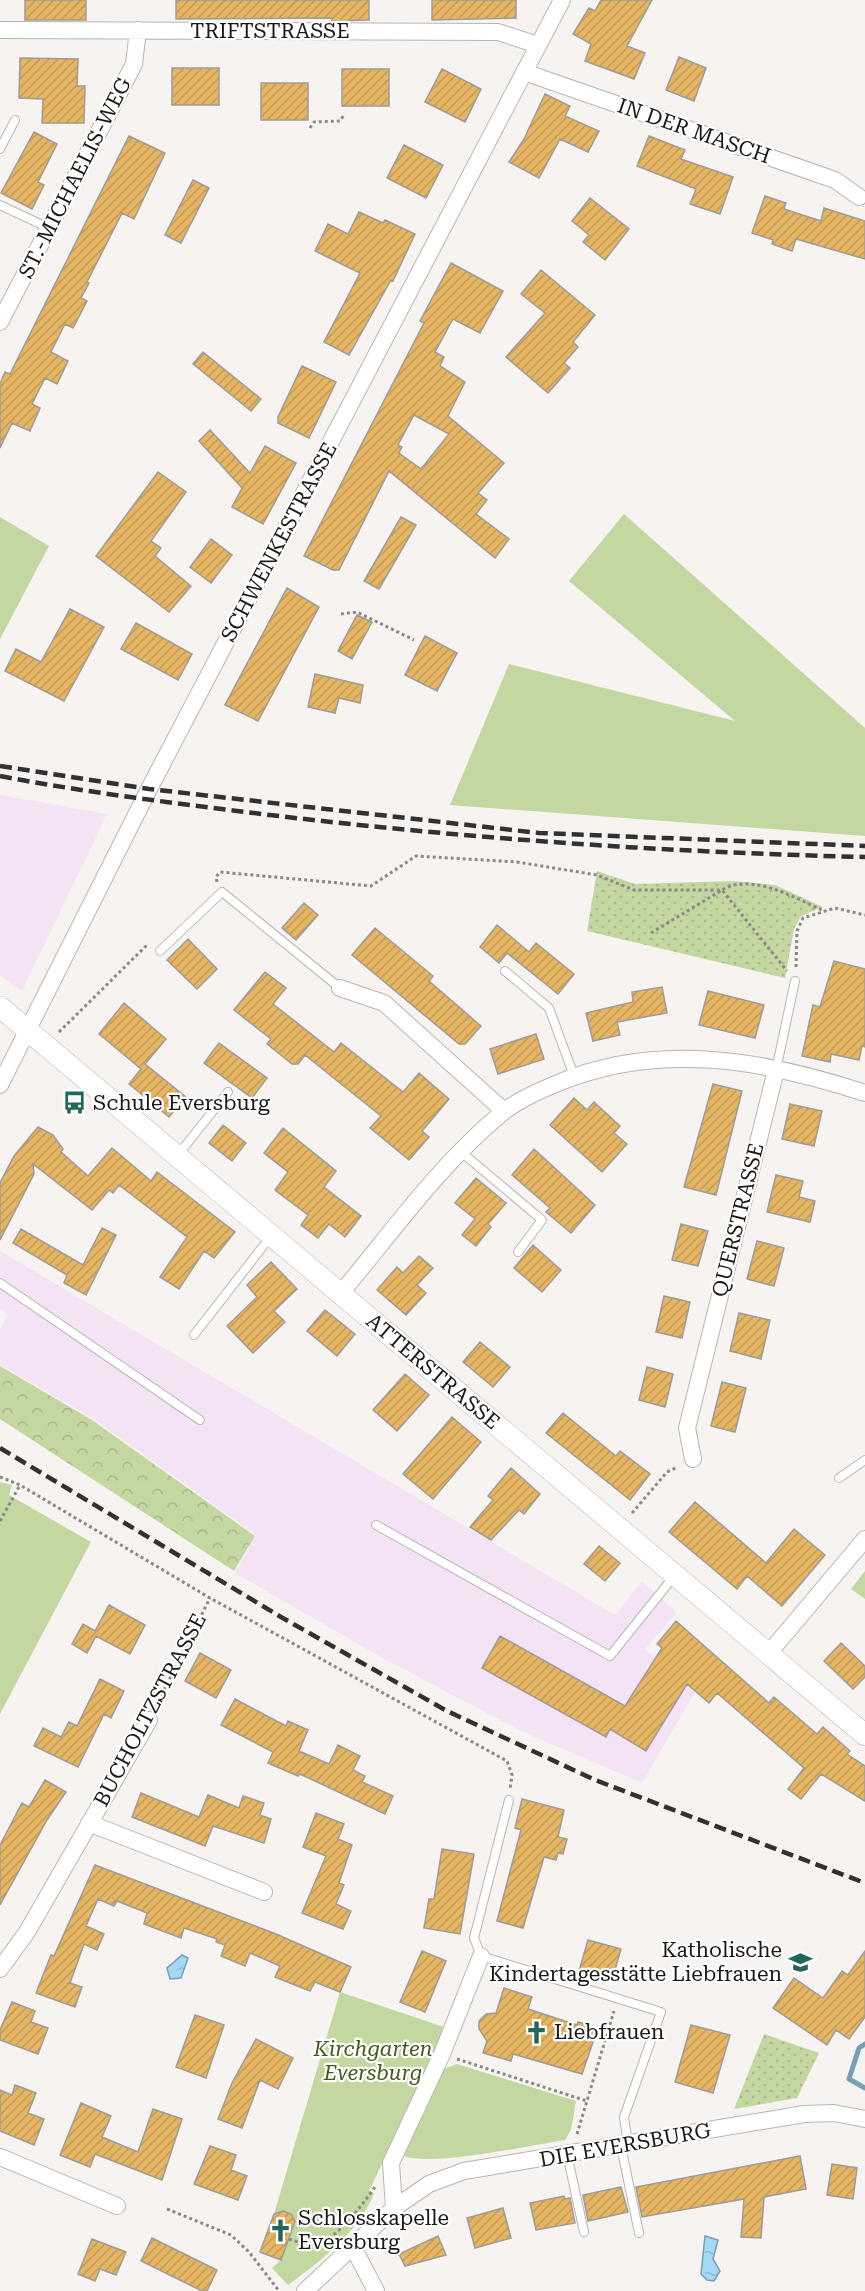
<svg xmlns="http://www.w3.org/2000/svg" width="865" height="2291" viewBox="0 0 865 2291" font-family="'Roboto Serif',serif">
	<defs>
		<pattern id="forest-crowns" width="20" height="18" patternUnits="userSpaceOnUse" patternTransform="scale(1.5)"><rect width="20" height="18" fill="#c3d7a1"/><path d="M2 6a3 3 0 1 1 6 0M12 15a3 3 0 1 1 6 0" fill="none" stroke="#a7b88a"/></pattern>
		<pattern id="park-dots" width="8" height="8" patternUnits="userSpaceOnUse" patternTransform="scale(1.5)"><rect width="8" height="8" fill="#c3d7a1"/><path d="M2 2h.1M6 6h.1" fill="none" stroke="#a7b88a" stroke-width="1.8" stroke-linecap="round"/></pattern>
		<pattern id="water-ripples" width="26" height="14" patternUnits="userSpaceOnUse" patternTransform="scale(1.5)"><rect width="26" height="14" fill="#a4d8f7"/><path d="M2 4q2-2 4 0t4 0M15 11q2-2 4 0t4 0" fill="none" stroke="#8db9d3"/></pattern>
		<pattern id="building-hatch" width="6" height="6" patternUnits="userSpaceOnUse" patternTransform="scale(1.5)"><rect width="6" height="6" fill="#e5b563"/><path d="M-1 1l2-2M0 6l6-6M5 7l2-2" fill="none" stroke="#c49b55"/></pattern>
	</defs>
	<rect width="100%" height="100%" fill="#f6f3f1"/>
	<!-- commercial -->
	<path fill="#f4e3f5" d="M0,795L107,814L22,991L0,975Z
		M0,1251L615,1615L642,1581L677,1613L645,1649L695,1692L642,1783L523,1732L381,1657L235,1573L256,1535L92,1418L0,1365V1330L8,1315L0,1309Z"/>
	<!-- green -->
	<path fill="#c3d7a1" d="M624,514L865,728V836L450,805L509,664L735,721L569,581Z
		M0,517L49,546L0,639Z
		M0,1482L12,1485L9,1495L91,1542L0,1714Z
		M865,1571V1599L851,1589Z
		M340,1992L447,2028L369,2191L374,2194C358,2232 320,2262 288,2285L272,2268L281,2260L295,2221L291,2214L283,2211L274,2214Z
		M457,2064L576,2101L571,2130L565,2140C531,2145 433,2167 404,2156L441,2070Z"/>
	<!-- forest -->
	<path fill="url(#forest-crowns)" d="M0,1366L92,1420L255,1536L234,1571L0,1419Z"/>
	<!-- park -->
	<path fill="url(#park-dots)" d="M597,871L635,884L733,881L775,885L823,907L801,916L794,929L785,978L587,931Z
		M764,2034L819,2053L797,2098L734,2109Z"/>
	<!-- water -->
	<path fill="url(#water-ripples)" stroke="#7a9eb4" stroke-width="1.5" d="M182,1955L188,1958L181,1978L170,1979L167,1968Z
		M705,2236L718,2240L713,2259L720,2271L714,2281L707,2280L701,2274Z"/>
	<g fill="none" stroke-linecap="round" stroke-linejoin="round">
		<!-- stream -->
		<path stroke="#7a9eb4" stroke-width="5" d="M865,2044L859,2048L849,2079L865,2088"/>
	</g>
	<!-- building -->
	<path fill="url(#building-hatch)" stroke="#9e9c99" stroke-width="1.5" fill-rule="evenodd" d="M25,0H86V20H25Z
		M176,0H369V20L332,21V18L176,19Z
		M432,0H516V18L432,20Z
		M601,0H652L627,46L645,53L634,79L585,61L591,44L573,34L589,8L595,11Z
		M679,57L706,68L694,101L666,90Z
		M20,58L78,59L77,86H85L84,123H42L43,99L19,98Z
		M172,68H219V105H172Z
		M342,69H389V106H342Z
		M442,69L481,89L465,122L425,102Z
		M261,83H308V120H261Z
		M545,94L570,106L565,116L599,131L588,152L560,139L539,178L509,162L524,139Z
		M34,132L57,144L38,182L44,185L32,209L1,193Z
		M129,136L165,153L134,219L122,213L87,282L89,283L81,298L87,301L73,328L65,324L51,352L68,361L57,384L45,378L32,404L40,408L30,431L12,423L0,448V384L5,372L10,374Z
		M649,136L685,150L681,159L733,177L720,214L690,204L696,189L637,166Z
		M404,145L443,165L426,198L387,178Z
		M193,180L209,188L181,243L165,235Z
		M765,196L786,203L784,209L821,221L824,208L865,221V259L796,239L792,251L772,244L773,240L752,233Z
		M590,198L629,229L605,260L583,242L589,235L572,221Z
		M359,212L383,223L385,220L415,234L393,281L391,280L349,355L324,342L360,273L315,251L328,224L348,234Z
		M451,263L503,291L480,333L453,319L435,352L444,357L440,366L465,382L448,416L504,463L478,493L487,500L476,514L509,539L495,558L389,471L339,570H333L304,556L424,323L420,321ZM414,415L449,434L421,469L399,453L402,447L398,445Z
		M541,270L595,315L573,342L578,347L564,363L570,368L548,393L506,357L545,313L521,294Z
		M203,352L261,399L251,411L193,364Z
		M302,366L336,382L309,438L278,423V417Z
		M210,430L250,473L265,446L296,463L263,524L232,507L242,488L199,441Z
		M158,472L186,492L151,541L161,548L155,556L191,586L169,612L96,556Z
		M401,517L416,525L379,589L364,581Z
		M211,539L232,555L211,583L190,567Z
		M287,588L319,607L258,721L225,705Z
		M70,609L104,627L64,701L5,671L16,649L41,662Z
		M357,615L372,622L352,659L338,651Z
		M136,623L192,654L178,680L121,649Z
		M425,636L457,653L437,691L405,675Z
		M315,674L363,685L360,703L339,698L335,713L308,707Z
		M304,903L318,915L296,940L282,928Z
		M497,925L529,952L536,943L574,974L558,994L507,953L499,963L480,947Z
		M375,928L433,976L429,981L481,1026L465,1044H459L352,955Z
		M188,939L217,969L197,989L167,960Z
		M834,961L865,969V1047L862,1046L859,1060L831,1054L830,1062L802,1056L813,1005L820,1007Z
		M265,972L286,988L273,1004L334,1052L341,1043L403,1092L419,1073L449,1099L422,1131L429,1137L409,1160L370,1128L381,1116L305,1055L298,1064H292L267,1044L271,1039L234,1010Z
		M662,987L667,1013L617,1022L620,1035L593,1041L586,1013L633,1002L632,992Z
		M708,991L764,1005L755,1038L699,1025Z
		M124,1003L166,1039L145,1064L186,1097L169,1117L129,1084L141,1069L99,1034Z
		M536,1034L544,1059L498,1074L490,1049Z
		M219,1043L267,1078L252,1098L204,1063Z
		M713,1084L742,1091L716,1195L684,1187Z
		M574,1098L587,1110L594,1102L620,1126L614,1133L627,1144L602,1172L550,1125Z
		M790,1104L822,1111L814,1146L782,1139Z
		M223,1125L246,1143L232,1161L209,1143Z
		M38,1127L53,1135L63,1149L61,1152L88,1176L112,1148L151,1181L157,1172L235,1232L214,1258L204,1251L179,1289L160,1277L187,1237L119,1185L113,1193L109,1190L92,1210L33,1164L34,1174L0,1240V1183L14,1156Z
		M283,1128L336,1171L324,1187L361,1216L345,1237L329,1224L318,1238L301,1225L308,1215L275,1190L288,1172L264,1153Z
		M534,1149L595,1205L571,1233L546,1212L550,1208L512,1175Z
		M776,1175L803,1181L799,1197L815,1201L810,1222L767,1212Z
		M476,1178L506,1203L488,1224L491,1227L476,1246L462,1235L475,1219L455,1203Z
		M681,1224L708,1231L698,1266L672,1260Z
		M102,1228L116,1235L86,1295L64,1283L67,1275L13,1243L21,1229L83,1265Z
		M757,1241L784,1248L774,1286L747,1279Z
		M533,1245L561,1270L542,1292L514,1268Z
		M419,1256L433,1268L417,1285L426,1293L406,1315L377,1290L397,1267L403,1273Z
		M271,1262L297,1289L274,1311L285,1322L253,1353L227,1326L257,1297L247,1285Z
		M664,1296L690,1302L682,1338L656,1332Z
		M325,1310L355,1334L337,1356L307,1331Z
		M739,1313L770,1320L761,1359L730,1351Z
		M480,1342L510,1367L493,1387L463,1362Z
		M647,1367L673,1374L665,1407L639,1400Z
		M405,1374L429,1395L397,1431L373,1410Z
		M722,1382L746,1388L735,1432L711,1426Z
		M563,1413L616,1456L620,1451L650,1474L630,1500L546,1433Z
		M452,1417L481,1442L433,1499L403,1474Z
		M511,1468L540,1494L524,1514L519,1510L491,1540L470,1527L493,1500L488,1496Z
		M695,1502L766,1563L794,1529L825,1555L782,1606L747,1576L737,1589L669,1532Z
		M599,1546L620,1563L605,1581L584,1564Z
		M109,1605L145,1625L130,1654L96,1636L87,1653L72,1644L83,1624L95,1631Z
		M676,1621L769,1703L774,1697L817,1734L823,1727L850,1751L847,1754L865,1766V1801L821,1774L801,1799L788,1789L804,1768L717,1693L709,1703L687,1684L646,1751L610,1729L606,1737L482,1668L500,1636L625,1706L662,1648L657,1644Z
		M841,1643L865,1666V1677L853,1689L824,1661Z
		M200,1653L231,1670L216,1698L185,1681Z
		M100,1679L124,1691L111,1718L104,1714L78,1767L34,1746L43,1728L61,1737L69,1722L77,1726Z
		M235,1699L286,1726L288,1721L308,1730L299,1751L329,1764L338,1745L360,1756L353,1770L365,1776L362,1782L393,1796L385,1814L300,1774L298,1776L268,1763L273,1752L221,1725Z
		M45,1780L66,1792L47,1820L0,1905V1845L22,1803L29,1807Z
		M141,1793L199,1817L208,1795L239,1808L243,1796L264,1803L260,1815L271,1819L264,1843L213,1826L205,1846L132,1817Z
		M522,1799L564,1810L558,1837L567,1839L563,1854L558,1853L556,1860L544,1857L523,1928L497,1921L521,1830L515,1828Z
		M316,1813L344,1824L338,1839L352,1845L339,1883L344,1885L336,1904L351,1911L343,1929L302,1913L326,1856L303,1847Z
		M442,1849L474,1854L460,1934L424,1928L429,1899H434Z
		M95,1865L276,1934L351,1967L340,1992L315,1982L310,1991L275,1977L280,1966L250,1953L245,1966L221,1956L225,1945L216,1942L217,1939L184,1928L181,1938L144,1924L147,1913L117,1901L114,1906L98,1899L86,1926L104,1934L97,1950L84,1944L70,1983L82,1987L75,2007L36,1993L51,1955L54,1956Z
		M588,1940L621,1949L612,1980L579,1971Z
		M422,1951L446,1961L425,2012L400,2002Z
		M865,1951V2017L849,2039L836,2030L827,2045L773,2008L794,1978L823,1998L842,1971L848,1975Z
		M504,1988L532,1997L528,2009L577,2025L578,2022L594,2027L590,2038L594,2039L582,2074L513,2054L511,2061L483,2053L487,2041L479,2029V2021L486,2014L496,2013Z
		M12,2002L35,2011L31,2022L48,2028L38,2054L0,2040V2030Z
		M195,2015L224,2025L206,2078L176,2067Z
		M691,2025L730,2035L713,2093L675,2082Z
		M256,2039L293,2058L278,2089L260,2080L242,2128L218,2119L232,2083Z
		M15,2085L36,2093L28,2113L44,2119L34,2145L0,2131V2090L12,2095Z
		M81,2103L111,2116L102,2137L138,2152L153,2109L182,2119L162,2180L95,2154L90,2167L60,2155Z
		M210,2146L236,2155L231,2170L247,2176L238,2200L194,2184Z
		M800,2156L806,2189L764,2197L761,2238L741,2237L744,2199L642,2217L636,2187Z
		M832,2164L857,2168L853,2199L827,2195Z
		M621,2187L628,2212L588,2221L583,2195Z
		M564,2196L565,2199L570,2198L575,2223L536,2230L530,2203Z
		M503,2208L511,2238L475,2248L467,2218Z
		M283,2211L291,2214L295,2221L281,2260L260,2252L274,2214Z
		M438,2236L446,2255L405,2266L399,2254Z
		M152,2238L217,2270L207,2291H202L141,2261Z
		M92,2239L126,2252L116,2275L100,2269L95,2281L78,2274Z"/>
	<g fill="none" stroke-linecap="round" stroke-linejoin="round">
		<defs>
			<path id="service" d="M0,149L15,120
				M0,205L49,228
				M160,951L222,892L340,988
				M505,971L549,1008L574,1076
				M776,1070L795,981
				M460,1151L542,1220L518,1252
				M178,1155L228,1092
				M0,1283L200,1420
				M194,1335L271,1236
				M839,1478L865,1460
				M376,1525L610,1656L675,1575
				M509,1800L474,1938L481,1956L661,2012L624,2117L628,2144
				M621,2146L639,2233
				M567,2154L584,2232"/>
			<path id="minor" d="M0,30L498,32L538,45
				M524,72L835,180L859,197
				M0,322L134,64L138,30
				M340,988L384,1003L504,1111
				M0,1085L149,789L562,0
				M341,1293C392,1232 440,1164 502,1113C518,1100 539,1091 558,1083C658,1041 765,1060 865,1093
				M693,1459L687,1428L776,1070
				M768,1654L865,1539
				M89,1823L264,1892
				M0,1969L27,1932L149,1720
				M0,2157L117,2206
				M394,2208L391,2163L442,2054L481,1956
				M353,2247L376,2291
				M305,2291L394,2208L429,2184L464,2171L804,2114L834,2113L865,2119"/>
			<g id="tertiary">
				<path id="s1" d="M0,1007L865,1735"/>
			</g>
		</defs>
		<!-- service casing -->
		<use href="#service" stroke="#b9b5b3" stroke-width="10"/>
		<!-- minor casing -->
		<use href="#minor" stroke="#b9b5b3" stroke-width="18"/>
		<!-- tertiary casing -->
		<use href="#tertiary" stroke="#b9b5b3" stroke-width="22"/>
		<!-- path -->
		<path stroke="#8b8987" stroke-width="3" stroke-dasharray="3 3" stroke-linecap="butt" d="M310,128L314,122L340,121L344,115
			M341,614L357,612L414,640
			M217,882L216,877L220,872L371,886L416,856L517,862L597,875L634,890H722C751,872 795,898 822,910
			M651,933L722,890L787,971
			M796,967L797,931L803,918L835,908L865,915
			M59,1032L148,944
			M0,1477L20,1485L210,1598L507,1761L512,1775L510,1789
			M632,1513L667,1472L678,1467
			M0,1521L20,1485
			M156,1706L210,1598
			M457,2059L587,2101
			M577,2134L614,2011
			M167,2209L231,2235L249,2252L279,2291
			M289,2239C298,2242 307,2246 317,2244C337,2239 363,2204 375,2187"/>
		<!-- service -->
		<use href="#service" stroke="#fff" stroke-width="8"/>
		<!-- minor -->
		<use href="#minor" stroke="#fff" stroke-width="16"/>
		<!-- tertiary -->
		<use href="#tertiary" stroke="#fff" stroke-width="21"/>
		<!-- rail -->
		<path stroke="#323130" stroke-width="4.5" stroke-dasharray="12 6" stroke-linecap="butt" d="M0,766L149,789L539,833L865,846
			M0,776C78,791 158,801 237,811C446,837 655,852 865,857
			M0,1448L281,1617L447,1711L595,1780L865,1883"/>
	</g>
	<!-- icons -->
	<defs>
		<symbol id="bus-bare" viewBox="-9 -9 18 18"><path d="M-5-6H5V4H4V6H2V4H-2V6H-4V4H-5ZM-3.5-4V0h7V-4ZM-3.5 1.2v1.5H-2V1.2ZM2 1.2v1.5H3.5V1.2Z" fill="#226759" stroke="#fff" stroke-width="2.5" paint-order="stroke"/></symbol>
		<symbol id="school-bare" viewBox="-9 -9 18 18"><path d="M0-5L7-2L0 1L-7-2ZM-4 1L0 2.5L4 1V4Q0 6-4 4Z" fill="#226759" stroke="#fff" stroke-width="2.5" paint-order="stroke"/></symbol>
		<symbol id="church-bare" viewBox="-9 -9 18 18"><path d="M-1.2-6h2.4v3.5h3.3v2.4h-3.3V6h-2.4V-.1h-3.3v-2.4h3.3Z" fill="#226759" stroke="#fff" stroke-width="2.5" paint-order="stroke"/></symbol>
	</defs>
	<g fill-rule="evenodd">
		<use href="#bus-bare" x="58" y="1086" width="33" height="33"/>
		<use href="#school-bare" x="784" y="1946" width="33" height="33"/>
		<use href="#church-bare" x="520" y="2016" width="33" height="33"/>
		<use href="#church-bare" x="264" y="2214" width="33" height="33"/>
	</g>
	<g text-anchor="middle" stroke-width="4.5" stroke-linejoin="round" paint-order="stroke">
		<!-- street labels -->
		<g font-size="21" fill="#191817" stroke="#fff">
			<text x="270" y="38">TRIFTSTRASSE</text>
			<text transform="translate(694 131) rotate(19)" y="7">IN DER MASCH</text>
			<text transform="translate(75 178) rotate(-63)" y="7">ST.-MICHAELIS-WEG</text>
			<text transform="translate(279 542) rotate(-62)" y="7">SCHWENKESTRASSE</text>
			<text transform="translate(738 1220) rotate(-76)" y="7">QUERSTRASSE</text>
			<text dy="7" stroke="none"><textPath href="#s1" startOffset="566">ATTERSTRASSE</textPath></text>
			<text transform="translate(150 1710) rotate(-62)" y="7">BUCHOLTZSTRASSE</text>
			<text transform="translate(625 2145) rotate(-10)" y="7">DIE EVERSBURG</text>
		</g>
		<!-- poi labels -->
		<g font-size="21" fill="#191817" stroke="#fff" text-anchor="start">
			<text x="93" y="1110">Schule Eversburg</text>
			<text x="782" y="1957" text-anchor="end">Katholische<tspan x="782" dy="24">Kindertagesstätte Liebfrauen</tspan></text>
			<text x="554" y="2039">Liebfrauen</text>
			<text x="298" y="2225">Schlosskapelle<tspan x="298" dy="24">Eversburg</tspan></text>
		</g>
		<!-- park labels -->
		<g font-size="21" font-style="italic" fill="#46581c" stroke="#fff">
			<text x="373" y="2056">Kirchgarten<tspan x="373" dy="24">Eversburg</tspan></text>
		</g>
	</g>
</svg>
